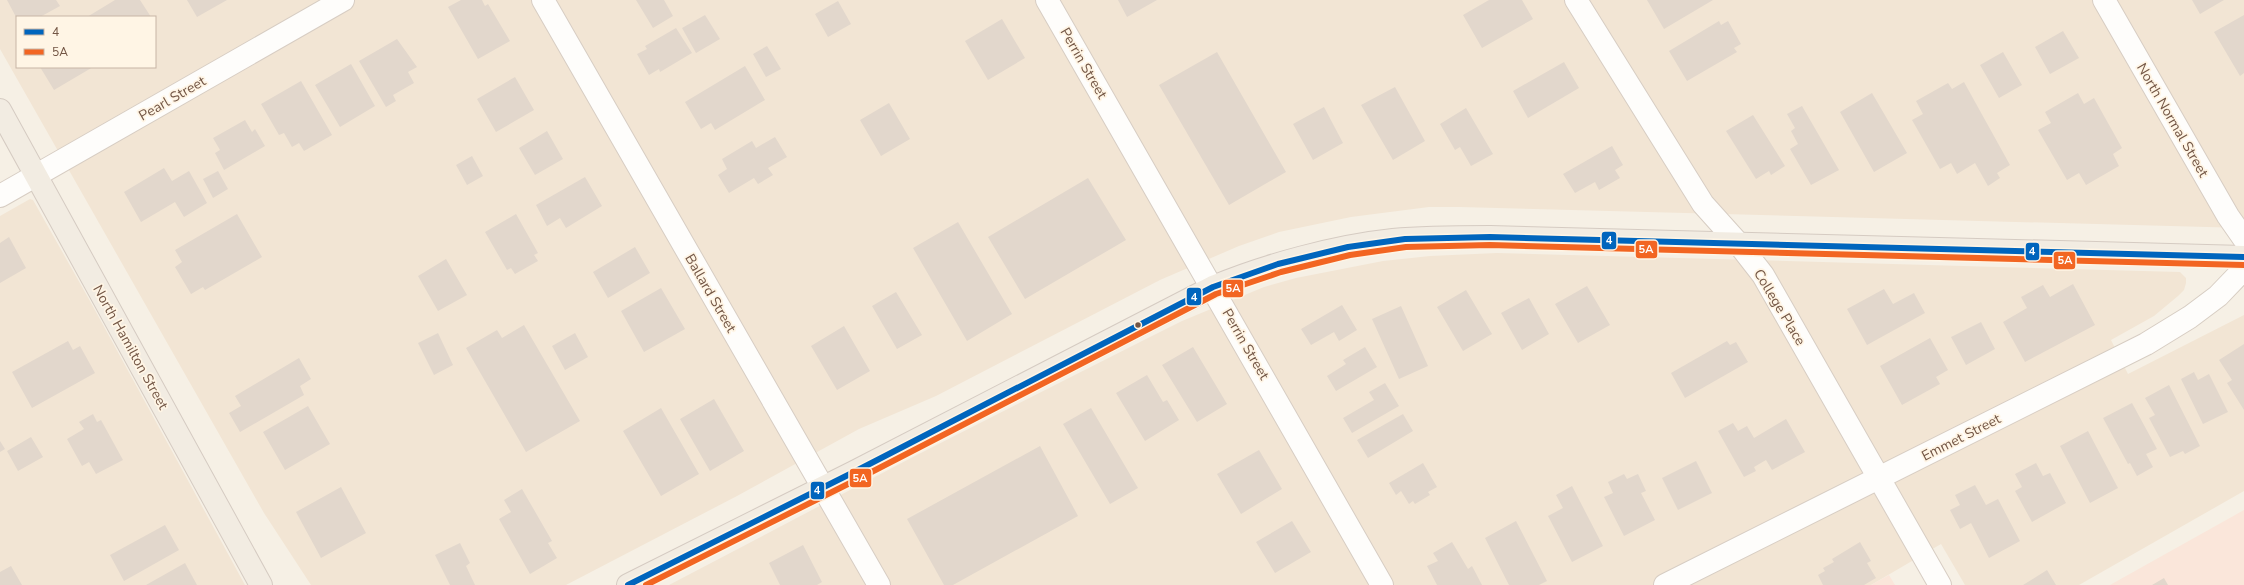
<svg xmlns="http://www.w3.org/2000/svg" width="2244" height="585" viewBox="0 0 2244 585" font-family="'Nunito Sans',sans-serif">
	<rect width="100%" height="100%" fill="#f6f0e5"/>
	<!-- residential -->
	<path fill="#f2e5d4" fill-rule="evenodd" d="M0,0H2244V228L1459,207H1429L1351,217L1279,232L1239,246L1160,280L936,396L859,429L737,496L566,585H311L264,513L0,49ZM17,17H155V67H17Z
		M30,199L33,200L90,301L245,585H0V216Z
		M1497,253L2180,272L2186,278V283L2184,290L2178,296L2154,316L2111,340L2128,374L2244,315V491L2079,585H1965L1941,544L1871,585H669L911,458L1144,340L1182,321L1264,287L1296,278L1383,261L1430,256Z"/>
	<!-- commercial -->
	<path fill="#fae6da" d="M2244,510V585H2110Z
		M1889,575L1895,585H1871Z"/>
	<!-- building -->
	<path fill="#e2d7cc" d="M7,0H56L60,6L40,17H16Z
		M115,0H140L151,17H87Z
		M187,0H227L197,17Z
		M461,0H482L485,6L488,4L510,41L478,59L448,7Z
		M636,0H664L673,16L653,28Z
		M1118,0H1157L1127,17Z
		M1489,0H1522L1533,19L1482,48L1463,15Z
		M1647,0H1713L1664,29Z
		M2192,0H2224L2200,14Z
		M838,1L851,24L828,37L815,14Z
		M705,15L720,39L696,53L682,28Z
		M2244,15V73L2240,76L2214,32Z
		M1002,19L1025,58L988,80L965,41Z
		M1719,21L1721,25L1728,21L1741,44L1734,48L1737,52L1687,81L1669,51Z
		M676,28L692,53L660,72L659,69L649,75L637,54L647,49L645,46Z
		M2063,31L2079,58L2050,74L2035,47Z
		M397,39L417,67L408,72L414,83L393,95L396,101L386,107L359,61Z
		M767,46L781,69L766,77L753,54Z
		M1217,52L1286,172L1229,205L1159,85Z
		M2003,52L2022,85L1999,98L1980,65Z
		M1564,62L1579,88L1528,118L1513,91Z
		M351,64L375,106L340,127L315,85Z
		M745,66L765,100L715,130L711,123L701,129L685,102Z
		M40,67H93L54,90Z
		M515,77L534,110L496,132L477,99Z
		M301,81L332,135L304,151L299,143L292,147L284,133L279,135L261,104Z
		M1964,82L2010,165L1997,173L2000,178L1988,186L1975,163L1957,174L1951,163L1940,169L1912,120L1923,114L1916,101L1948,83L1952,89Z
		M1395,87L1425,141L1393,160L1361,105Z
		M1872,93L1907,153L1874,172L1840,112Z
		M2078,93L2084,104L2094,98L2122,148L2113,154L2119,166L2086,185L2079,173L2067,180L2038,130L2051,123L2045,112Z
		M889,103L910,139L881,156L860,120Z
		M1802,106L1839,170L1811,185L1790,149L1798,144L1791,131L1795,128L1787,114Z
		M1324,107L1343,143L1313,160L1293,124Z
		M1466,108L1493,154L1471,166L1460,147L1455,150L1440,124Z
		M1753,115L1785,166L1771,175L1769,171L1756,179L1726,131Z
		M245,120L252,132L255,129L265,146L224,170L215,153L220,150L213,138Z
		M547,131L563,159L535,175L519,148Z
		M775,137L787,157L768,168L773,175L758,184L754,178L729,193L718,175L727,169L722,159L752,141L756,148Z
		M1612,146L1623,165L1615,170L1620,178L1599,190L1595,182L1575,193L1563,174Z
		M472,156L483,176L467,185L456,165Z
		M164,168L172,181L189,171L207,203L184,217L175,202L141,222L124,192Z
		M218,171L228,189L213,198L203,179Z
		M585,177L602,206L566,228L560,218L547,226L536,205Z
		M1088,178L1126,240L1025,299L988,237Z
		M237,214L262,257L205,290L203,287L191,294L175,267L182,262L175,250Z
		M516,214L538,253L534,255L538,261L515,274L511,268L507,270L485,232Z
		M958,222L1012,314L967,341L913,248Z
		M9,237L26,268L0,283V243Z
		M635,247L650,273L608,298L593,272Z
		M446,259L467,295L438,311L418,276Z
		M2073,284L2095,325L2025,362L2003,322L2027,308L2021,297L2043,285L2050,297Z
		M1587,286L1610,325L1578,343L1555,304Z
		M661,288L685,329L644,352L621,311Z
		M1884,289L1893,304L1914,293L1925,313L1867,345L1847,309Z
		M1466,290L1492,334L1463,351L1437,307Z
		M896,292L922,335L897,349L872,306Z
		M1529,298L1549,334L1522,350L1501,313Z
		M1342,305L1357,330L1339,341L1334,332L1311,345L1301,329Z
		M1401,306L1428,366L1399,379L1372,319Z
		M1981,322L1995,349L1966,365L1951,337Z
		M524,325L580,421L526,452L466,348L497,330L502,338Z
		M844,326L870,371L837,390L811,346Z
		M438,333L453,365L434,375L418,343Z
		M575,333L588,357L565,370L552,346Z
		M1930,338L1948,370L1936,377L1940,384L1902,405L1880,366Z
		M68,341L73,350L80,346L95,373L32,408L12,372Z
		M1727,341L1730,345L1736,342L1748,362L1685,398L1671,373Z
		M2244,344V410L2227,383L2232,380L2219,360Z
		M1193,347L1227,404L1197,422L1162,365Z
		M1365,347L1377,367L1336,391L1327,376L1346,364L1343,360Z
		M299,358L311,379L300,386L304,395L240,432L229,413L241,406L235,396Z
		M2194,372L2198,380L2209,374L2228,412L2203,424L2181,379Z
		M1147,375L1163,402L1167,400L1179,420L1145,441L1116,393Z
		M1385,383L1399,406L1352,433L1343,418L1374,400L1369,392Z
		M2169,385L2200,446L2185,454L2183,451L2170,457L2149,418L2155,415L2145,398Z
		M714,399L744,451L710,471L680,419Z
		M2132,403L2157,449L2146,454L2153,467L2137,476L2130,463L2128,464L2103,418Z
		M308,406L330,444L285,470L263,432Z
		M661,408L699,474L661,496L623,431Z
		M1091,408L1138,488L1110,504L1063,424Z
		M93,414L97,422L101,420L123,460L96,474L89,462L82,466L67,439L84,429L79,422Z
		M1403,414L1413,431L1368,458L1357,440Z
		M1786,419L1805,452L1772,470L1766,460L1754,467L1756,471L1744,477L1718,431L1733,423L1738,431L1747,426L1754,438Z
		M2088,431L2118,488L2090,503L2060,446Z
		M31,437L43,457L18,471L7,451Z
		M0,441L5,449L0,452Z
		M1040,446L1078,516L953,585H944L907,519Z
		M1259,450L1282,489L1241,514L1217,474Z
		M1696,461L1712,493L1678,510L1662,478Z
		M1423,463L1437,487L1428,492L1430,495L1415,504L1413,501L1409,504L1401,491L1396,495L1389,483Z
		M2036,463L2043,476L2050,473L2066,503L2032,522L2015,491L2022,487L2015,474Z
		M1624,474L1627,479L1638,474L1646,491L1641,493L1655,520L1624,536L1604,497L1613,493L1608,482Z
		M1975,485L1986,505L1998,499L2020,541L1989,558L1971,523L1960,529L1950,510L1960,505L1955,495Z
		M1572,486L1603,546L1572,562L1548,516L1563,508L1556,495Z
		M341,487L366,533L321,558L296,512Z
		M522,489L552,541L548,543L557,558L530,574L499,519L511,512L504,500Z
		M1292,521L1311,552L1275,573L1256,542Z
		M1516,521L1547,581L1539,585H1509L1485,538Z
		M165,525L179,550L124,581L110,555Z
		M1452,542L1468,569L1472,566L1482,585H1437L1427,566L1438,561L1433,553Z
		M1860,542L1871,561L1867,563L1876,578L1864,585H1823L1818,575L1825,571L1823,568L1834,562L1832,559Z
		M460,543L470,563L466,566L475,585H450L435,555Z
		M803,545L822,582L817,585H780L769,563Z
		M185,563L197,585H146Z
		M11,566L22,585H0V572Z
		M2047,570L2056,585H2023Z
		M2164,578L2168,585H2152Z"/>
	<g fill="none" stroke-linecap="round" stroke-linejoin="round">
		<defs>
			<path id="minor" d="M543,0L879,585
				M1047,0L1382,585
				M1576,0L1703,204L1738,243L1763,275L1940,585
				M2104,0L2228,216L2244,239
				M0,196L343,0
				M1665,585L2146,344L2190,317L2218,296L2244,269"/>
			<path id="major" d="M0,110L261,585
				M628,585L854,472L1213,287C1266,265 1336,246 1393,240C1425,237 1458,237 1490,237L2244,257"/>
		</defs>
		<!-- minor casing -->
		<use href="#minor" stroke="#d7cdc3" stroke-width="24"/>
		<!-- major casing -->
		<use href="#major" stroke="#d5cbc2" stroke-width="24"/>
		<!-- minor -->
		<use href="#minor" stroke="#fefdfb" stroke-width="22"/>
		<!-- major -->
		<use href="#major" stroke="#f2ece2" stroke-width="22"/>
		<defs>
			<path id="bus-1" d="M628,585L854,472L1213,287L1278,264L1348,247L1405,239L1490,237L2244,257"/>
			<path id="bus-2" d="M646,585L858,479L1216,294L1281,272L1350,255L1406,247L1490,245L2244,265"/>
		</defs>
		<!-- bus-1 casing -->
		<use href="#bus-1" stroke="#fff5e5" stroke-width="9"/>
		<!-- bus-2 casing -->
		<use href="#bus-2" stroke="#fff5e5" stroke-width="9"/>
		<!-- bus-1 -->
		<use href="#bus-1" stroke="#0065bd" stroke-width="6"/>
		<!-- bus-2 -->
		<use href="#bus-2" stroke="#f26522" stroke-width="6"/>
	</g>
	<!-- markers -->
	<circle fill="#735645" stroke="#fff5e5" stroke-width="1.5" cx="1138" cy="325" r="3.5"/>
	<g text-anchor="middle" stroke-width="3.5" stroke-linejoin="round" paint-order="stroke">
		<!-- street labels -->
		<g font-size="14" fill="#735645" stroke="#fff5e5">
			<text transform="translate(1084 63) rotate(60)" y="5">Perrin Street</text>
			<text transform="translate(172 98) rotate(-30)" y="5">Pearl Street</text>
			<text transform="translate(2173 120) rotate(60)" y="5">North Normal Street</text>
			<text transform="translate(711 293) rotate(60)" y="5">Ballard Street</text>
			<text transform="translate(1780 307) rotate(59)" y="5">College Place</text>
			<text transform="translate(1246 344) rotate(60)" y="5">Perrin Street</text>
			<text transform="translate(131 347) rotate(61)" y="5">North Hamilton Street</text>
			<text transform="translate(1961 437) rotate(-27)" y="5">Emmet Street</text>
		</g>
	</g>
	<g stroke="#fff5e5" stroke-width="1.5">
		<rect x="1601" y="231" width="16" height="19" rx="4" fill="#0065bd"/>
		<rect x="1635" y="240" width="23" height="19" rx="4" fill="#f26522"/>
		<rect x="2025" y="242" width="15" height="19" rx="4" fill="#0065bd"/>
		<rect x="2053" y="251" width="23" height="19" rx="4" fill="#f26522"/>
		<rect x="1222" y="279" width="22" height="19" rx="4" fill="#f26522"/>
		<rect x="1186" y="287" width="16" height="19" rx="4" fill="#0065bd"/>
		<rect x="849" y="468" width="23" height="20" rx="4" fill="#f26522"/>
		<rect x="810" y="481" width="15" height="19" rx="4" fill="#0065bd"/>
	</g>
	<g font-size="11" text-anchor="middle" font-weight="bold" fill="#fff">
		<text x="1609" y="244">4</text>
		<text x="1646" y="253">5A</text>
		<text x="2032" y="255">4</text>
		<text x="2065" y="264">5A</text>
		<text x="1233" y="292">5A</text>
		<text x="1194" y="301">4</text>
		<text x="860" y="482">5A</text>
		<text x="817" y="494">4</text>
	</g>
	<!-- legend -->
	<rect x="16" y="16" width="140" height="52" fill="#fff5e5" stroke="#c7b5a5"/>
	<rect x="24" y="29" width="20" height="6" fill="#0065bd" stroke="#c7b5a5"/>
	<text x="52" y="36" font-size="12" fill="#735645">4</text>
	<rect x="24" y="49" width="20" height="6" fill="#f26522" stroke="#c7b5a5"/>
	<text x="52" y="56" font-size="12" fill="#735645">5A</text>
</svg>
